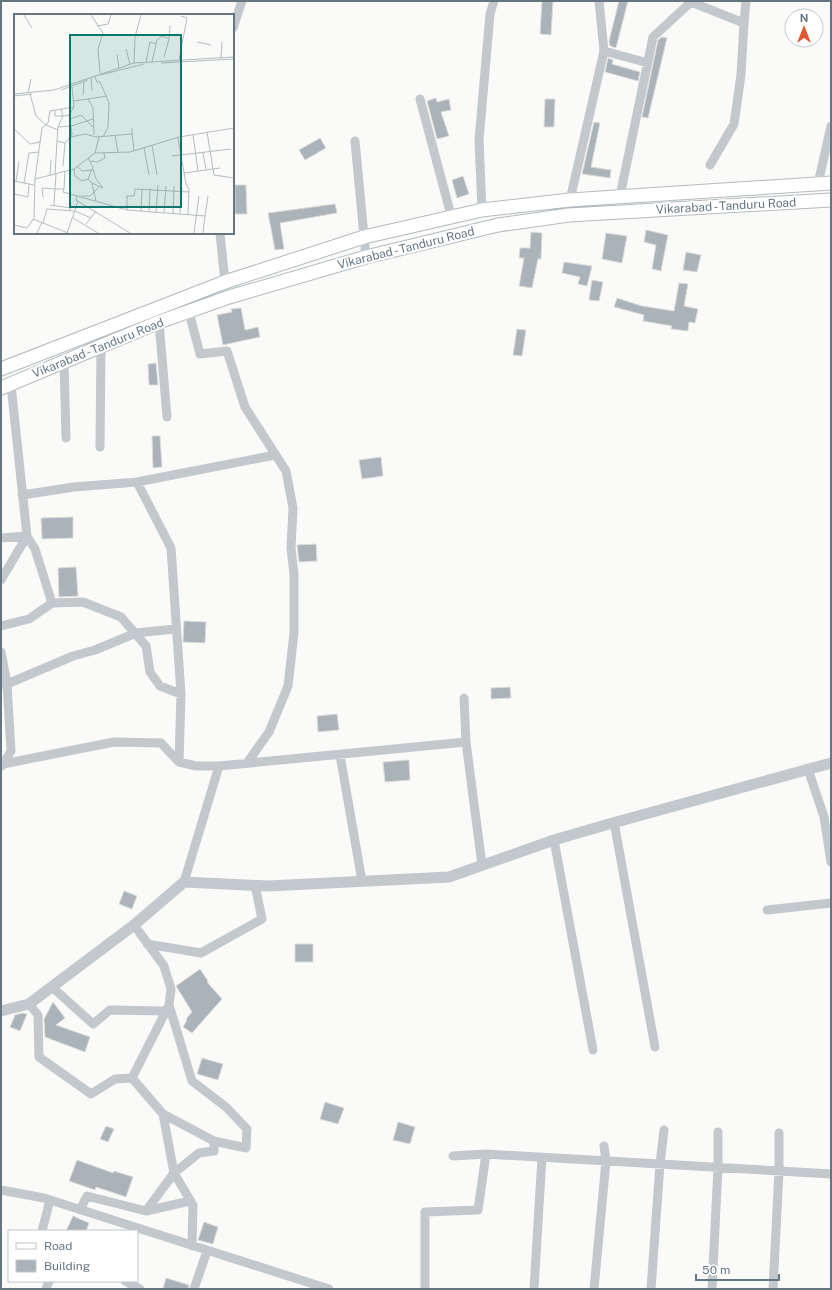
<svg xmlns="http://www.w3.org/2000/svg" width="832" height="1290" viewBox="0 0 832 1290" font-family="'Public Sans',sans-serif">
	<rect width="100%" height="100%" fill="#fafaf8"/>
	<!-- building -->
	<path fill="#aab3b9" stroke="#dcdcda" d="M542,1H553L551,35L540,34Z
		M619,1H628L616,48L610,46L609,41Z
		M662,37L667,38L648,118L642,117L658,40Z
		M608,58L613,60L612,64L640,72L638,81L605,72Z
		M436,98L437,102L449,99L451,110L441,112L449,136L437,139L427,101Z
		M545,99H555L554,127H544Z
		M594,122L600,123L591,167L611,170L610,178L582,174Z
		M320,138L326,148L305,160L299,150Z
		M463,176L469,194L457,198L452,180Z
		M235,185H246L247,214H235Z
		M335,204L337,213L280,223L284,249L275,250L268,213Z
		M646,230L668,235L661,271L652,269L656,245L644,242Z
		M531,232L542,233L541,259H538L532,288L519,286L524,258H519L520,248H530Z
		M606,233L627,236L622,263L602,259Z
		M686,252L701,255L697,272L683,270Z
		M564,262L592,266L587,286L578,284L580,277L562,273Z
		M592,280L603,282L599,301L589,300Z
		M679,283L688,284L684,306L698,309L695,323L689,322L688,331L671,329L672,326L643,321L644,315L614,307L617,298L642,306L674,311Z
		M241,308L245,330L258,327L260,337L223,345L217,315L232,312L231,309Z
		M517,329L526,330L522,356L513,355Z
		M156,363L158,385H149L148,364Z
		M152,436H160L162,467L153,468Z
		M381,457L383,476L362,479L359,460Z
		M73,517V538L42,539L41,518Z
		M316,544L317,561L299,562L297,545Z
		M76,567L78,596L59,597L58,568Z
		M184,621L206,622L205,643L183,642Z
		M510,687L511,698L491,699V688Z
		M337,714L339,730L318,732L317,716Z
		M409,760L410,780L385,782L383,762Z
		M124,891L137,896L132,909L119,904Z
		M295,944H313V962H295Z
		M200,969L208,981L207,982L222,999L192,1033L183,1027L187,1020L186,1019L192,1012L176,986Z
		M53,1002L65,1018L56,1025L90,1037L85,1052L45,1037L44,1019Z
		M23,1013L27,1014L20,1031L10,1027L15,1015Z
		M202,1058L223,1064L218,1080L197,1074Z
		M325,1102L344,1108L338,1124L320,1119Z
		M398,1122L415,1127L410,1144L393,1140Z
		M106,1126L114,1129L108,1142L100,1139Z
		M77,1160L113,1173L114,1171L133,1177L126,1197L96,1187L95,1190L69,1181Z
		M73,1216L89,1223L86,1231H66Z
		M204,1222L218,1227L213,1244L198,1240Z
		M166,1278L189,1285L188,1289H163Z"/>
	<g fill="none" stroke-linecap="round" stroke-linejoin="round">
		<defs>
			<path id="secondary" d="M1,369L225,282L364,237L482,210L570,200L831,183
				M1,388L159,322L229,297L366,257L498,225L569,215L831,200"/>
		</defs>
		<!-- secondary casing -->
		<use href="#secondary" stroke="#b3babf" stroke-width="15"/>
		<!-- minor -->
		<path stroke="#c3c8cc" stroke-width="9" d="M599,1L604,51
			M233,28L242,1
			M420,99L452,219
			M355,141L366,257
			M710,165L734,124L741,75L744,23
			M818,184L831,126
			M620,196L653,37L691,2L744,23L746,1
			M570,200L604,51L648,63
			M482,210L479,140L490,14L494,1
			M220,233L225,282
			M189,312L200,354L227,351L245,407L286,471L293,508L291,548L294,574V633L288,686L269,732L247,763
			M159,322L167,417
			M64,362L66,438
			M100,447L101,347
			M22,495L74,487L137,482
			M1,538L27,536L11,385
			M1,580L27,536L35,549L52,603
			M1,626L29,619L52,603L83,602L121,617L146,646L150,672L160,686L181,694
			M1,652L7,684L73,656L95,650L136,633L175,629
			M1,684H7L11,751L2,766
			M466,742L482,865
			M340,755L362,881
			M179,762L181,694L171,548L137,482L275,455
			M3,764L114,742L161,743L179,762L196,766H219L466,742L464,698
			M808,769L824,817L831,862
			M614,822L655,1047
			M554,840L593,1050
			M184,882L219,766
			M767,910L831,903
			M147,944L201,953L262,919L255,885
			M52,987L93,1024L110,1010L165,1011
			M29,1004L38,1015L39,1057L91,1094L115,1079L132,1078L169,1005L171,989L164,966L134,925
			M132,1078L163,1114L174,1173L193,1205L192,1246
			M163,1114L214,1141L246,1148L247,1129L226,1107L192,1081L169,1005
			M453,1156L486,1154
			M1,1190L44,1198L329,1289
			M80,1210L87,1196L146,1211L174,1173L199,1153L214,1151V1141
			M146,1211L190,1201
			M42,1231L50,1200
			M125,1281L140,1289
			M46,1289L49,1281
			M194,1289L207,1251
			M425,1289V1212L478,1210L486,1154L831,1174
			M534,1289L542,1157
			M594,1289L606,1161L604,1146
			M651,1289L660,1164L664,1130
			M712,1289L718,1167V1132
			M773,1289L779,1171V1133"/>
		<!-- tertiary -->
		<path stroke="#c3c8cc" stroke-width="11" d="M1,1011L29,1004L134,925L184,882L268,886L449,877L554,840L609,824L831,763"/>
		<!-- secondary -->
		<use href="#secondary" stroke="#fff" stroke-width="13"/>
	</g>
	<g text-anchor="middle" stroke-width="4" stroke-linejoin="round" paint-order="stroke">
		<!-- street labels -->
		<g font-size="12" fill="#657683" stroke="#fff">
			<text transform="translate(726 206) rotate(-3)" y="4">Vikarabad - Tanduru Road</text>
			<text transform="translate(406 248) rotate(-14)" y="4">Vikarabad - Tanduru Road</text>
			<text transform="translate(98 348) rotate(-22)" y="4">Vikarabad - Tanduru Road</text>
		</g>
	</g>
	<!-- overview -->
	<g transform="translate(14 14)">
		<rect width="220" height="220" fill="#fafaf8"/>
		<path fill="none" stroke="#b5bdc2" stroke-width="1" d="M10,1L18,14M77,1L89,19L84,35L86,59M83,12L94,10L97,1M183,28L197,31M112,35L116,50M103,40L105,55M150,43L155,25M207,44L208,28M165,46L173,4L167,2M132,48L136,28L142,30M138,48L143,26L148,22L155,25L156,12M120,49L121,23L127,1M147,49L220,45M86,61L130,50M81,63L83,68H86L95,89L94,113L89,123M77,64L78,77M47,76L74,66M14,79L17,65M0,80L40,76L120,49L220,43M16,80L22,102L32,111L44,116M69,81L70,67M0,82L18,80M59,87L74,85M60,93L55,101L57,112L79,105M41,97V102H49L47,95M56,105L67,101L80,114M44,113L49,102L55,101M0,115L16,130L26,128M193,118L200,161L220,164M118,120L120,136M80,121L79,94L74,85L93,82M179,121L184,157L206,154M101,122L104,138M57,123L71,120L82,123L118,120V114M164,124L172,170L175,175L174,200M43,127L44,113L57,112L58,121L51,129M138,131L143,161M130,133L135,161M81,139L85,123M189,139L192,155M158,142L217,135M77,147L83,148L91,144L90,139M63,152L68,157L78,156M60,155L61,162L68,167L74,165L79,153L74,144M170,159L184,157M41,160L43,127L51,129L49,152M42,160L41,175H50L51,157M36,161L37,146M21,165L28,114L34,109L36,97L60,93L58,73M74,165L78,169L82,187M0,167L20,171M2,167L5,148M10,169L15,139L25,138M78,169L89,174L82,165L79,155M50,175L49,178L113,196L191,202L194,182M0,180L14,183L15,170M63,181L62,186L116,219M67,182H76L85,173M29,183L28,174L41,175L40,191M36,191L57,194L55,197M113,196V182H120L121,175L175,178M127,197L128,175M135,197L136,174M142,198L144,171M150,198L152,172M159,199L160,172M166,199L168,173M59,204L84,219M19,205L54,219M29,209L33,195L61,197L77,204M72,210L82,197M0,211L13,214L20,204L21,165L60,155L81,139L116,138L165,123L220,114M23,219L28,208M53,219L64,187M180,219L185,182M189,219L191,202"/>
		<path fill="#0f766e" fill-opacity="0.15" stroke="#0f766e" stroke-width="2" d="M56,21H167V193H56Z"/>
		<rect width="220" height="220" fill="none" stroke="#657683" stroke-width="2"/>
	</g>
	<!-- border -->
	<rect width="832" height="1290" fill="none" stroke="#657683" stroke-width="4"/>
	<!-- legend -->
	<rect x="8" y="1230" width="130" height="52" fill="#ffffff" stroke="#c1c8cd"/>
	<rect x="16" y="1243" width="20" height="6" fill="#ffffff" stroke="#c1c8cd"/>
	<text x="44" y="1250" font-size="12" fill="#657683">Road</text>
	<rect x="16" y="1260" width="20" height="12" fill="#aab3b9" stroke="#c1c8cd"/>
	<text x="44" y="1270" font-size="12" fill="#657683">Building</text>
	<!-- north arrow -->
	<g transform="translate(804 28)"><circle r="19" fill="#ffffff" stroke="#c1c8cd"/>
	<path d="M0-3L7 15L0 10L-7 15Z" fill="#e4572e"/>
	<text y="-6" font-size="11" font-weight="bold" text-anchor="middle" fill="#657683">N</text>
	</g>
	<!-- scale -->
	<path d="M696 1274v6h83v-6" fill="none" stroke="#657683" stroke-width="2"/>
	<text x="702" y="1274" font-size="12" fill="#657683" stroke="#ffffff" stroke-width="3" paint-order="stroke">50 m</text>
</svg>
